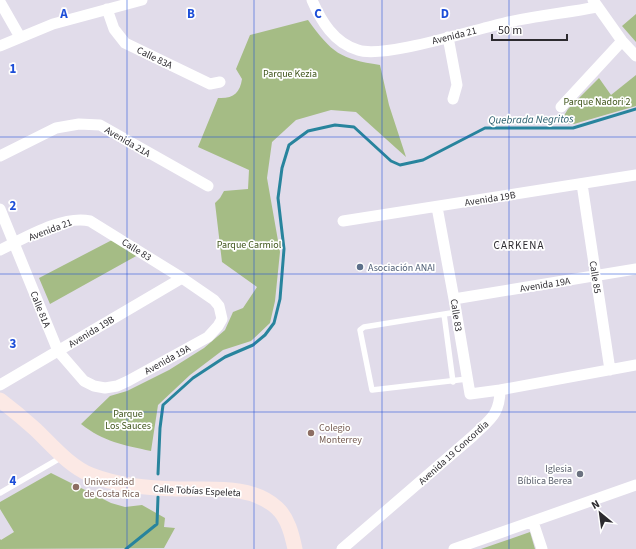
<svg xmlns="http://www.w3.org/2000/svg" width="636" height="549" viewBox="0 0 636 549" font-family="'Source Sans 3',sans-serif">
	<rect width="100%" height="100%" fill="#e1dcea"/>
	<!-- green -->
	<path fill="#a5bc85" d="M636,14V42L622,26Z
		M308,20C332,53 340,59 380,65L389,105L406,157L356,112L331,110L296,120L272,142L267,178L280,252L275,301L270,323L251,341L223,350L190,375L158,405L151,451C123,445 104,442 81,424L110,396L127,391L169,370L204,348L225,330L233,312L243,308L257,287L222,262L215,203L220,198L224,191L248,189L249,170L198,147L218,98C233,99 240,93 242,79L236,69L250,35Z
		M636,75V106L574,124H559L568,109L599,78L611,95Z
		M112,240L138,255L50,304L39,278Z
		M51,473L111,503L125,507L142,505L165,518L164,527L175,528L164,548L0,549V539L1,540L14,532L0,509V502Z
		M530,532L535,549H481Z"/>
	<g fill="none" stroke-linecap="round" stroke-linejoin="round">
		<!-- stream -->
		<path stroke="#28849d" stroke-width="3" d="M158,474L160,428L163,405L193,378L225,357L253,345L265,335L274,323L280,299L284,249L278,198L282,168L289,145L308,131L335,125L354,127L391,161L400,165L423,160L485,128H573L636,109
			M126,549L157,524L158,497"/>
		<!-- lane -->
		<path stroke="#fff" stroke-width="5.5" d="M457,312L364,327L360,330L372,390L467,379
			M444,314L453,382
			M0,493L62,457"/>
		<!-- street -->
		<path stroke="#fff" stroke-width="11" d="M312,0C321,21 334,43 358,50C383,59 473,30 504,23C534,16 566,13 597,7
			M593,0L622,41L636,56
			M0,2L20,37
			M107,9L114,29L125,43L210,84L220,82
			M448,37L457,85L453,99
			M0,46L53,24L142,0
			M561,107L622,41
			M0,156L56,128L79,124L100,125L208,186
			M582,184L610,370
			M437,207L454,299L470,394L500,390
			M0,209L58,351L84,381L94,386L105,388L117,386L128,381L208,337L218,326L222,319L219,306L214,300L182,278L90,221C62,215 25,238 0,250
			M343,221L636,175
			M454,299L636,269
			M0,385L182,278
			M533,522L542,549
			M342,549L473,436C489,420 500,415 500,390L636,365
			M454,549L636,485"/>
		<!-- secondary -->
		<path stroke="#fce9e5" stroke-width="15" d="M0,400C12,409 24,419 35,429C52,445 69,466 91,475C119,486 148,488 178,489C210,490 251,484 277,508C288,518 292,535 295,549"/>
	</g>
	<!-- grid -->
	<path fill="none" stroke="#1d4ed8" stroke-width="1" stroke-opacity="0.55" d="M127,0V549M254,0V549M382,0V549M509,0V549M0,137H636M0,274H636M0,412H636"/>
	<!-- markers -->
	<circle fill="#5c6f8a" stroke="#fff" stroke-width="1.5" cx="360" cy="267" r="4"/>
	<g fill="#8d6e63" stroke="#fff" stroke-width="1.5">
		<circle cx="311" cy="433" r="4"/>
		<circle cx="76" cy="487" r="4"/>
	</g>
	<circle fill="#6b7280" stroke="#fff" stroke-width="1.5" cx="580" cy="474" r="4"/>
	<g text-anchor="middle" stroke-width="3.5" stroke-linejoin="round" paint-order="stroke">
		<!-- street labels -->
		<g font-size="10" fill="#2c2a2f" stroke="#fff">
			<text transform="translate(454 35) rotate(-14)" y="4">Avenida 21</text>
			<text transform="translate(155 57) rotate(26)" y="4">Calle 83A</text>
			<text transform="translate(128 141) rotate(30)" y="4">Avenida 21A</text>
			<text transform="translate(490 198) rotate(-9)" y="4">Avenida 19B</text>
			<text transform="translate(50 229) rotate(-21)" y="4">Avenida 21</text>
			<text transform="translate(137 249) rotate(32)" y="4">Calle 83</text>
			<text transform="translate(596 277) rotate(81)" y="4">Calle 85</text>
			<text transform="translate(545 284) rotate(-9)" y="4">Avenida 19A</text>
			<text transform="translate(41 309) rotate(68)" y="4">Calle 81A</text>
			<text transform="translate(457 315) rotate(81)" y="4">Calle 83</text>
			<text transform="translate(91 331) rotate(-31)" y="4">Avenida 19B</text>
			<text transform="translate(167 359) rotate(-29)" y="4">Avenida 19A</text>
			<text transform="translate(453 452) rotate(-42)" y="4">Avenida 19 Concordia</text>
			<text transform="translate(197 490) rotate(3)" y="4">Calle Tobías Espeleta</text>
		</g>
		<!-- park labels -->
		<g font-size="10" fill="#3d5318" stroke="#fff">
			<text x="290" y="77">Parque Kezia</text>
			<text x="597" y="105">Parque Nadori 2</text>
			<text x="249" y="248">Parque Carmiol</text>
			<text x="128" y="417">Parque<tspan x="128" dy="12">Los Sauces</tspan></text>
		</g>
		<!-- service labels -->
		<g font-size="10" fill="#4e5e75" stroke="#fff" text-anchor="start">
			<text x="368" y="271">Asociación ANAI</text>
		</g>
		<!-- education labels -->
		<g font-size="10" fill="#785e54" stroke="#fff" text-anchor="start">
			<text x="319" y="431">Colegio<tspan x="319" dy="12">Monterrey</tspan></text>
			<text x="84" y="485">Universidad<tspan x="84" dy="12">de Costa Rica</tspan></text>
		</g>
		<!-- worship labels -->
		<g font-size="10" fill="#5b616d" stroke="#fff" text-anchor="end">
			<text x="572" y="472">Iglesia<tspan x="572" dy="12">Bíblica Berea</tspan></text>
		</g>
		<!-- water labels -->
		<g font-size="11" font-style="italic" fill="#2e606f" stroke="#fff">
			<text transform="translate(531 119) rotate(-1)" y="4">Quebrada Negritos</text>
		</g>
		<!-- neighbourhood labels -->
		<g font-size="11" letter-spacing="1" fill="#2c2a2f" stroke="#fff">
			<text x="519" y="249">CARKENA</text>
		</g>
	</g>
	<g font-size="13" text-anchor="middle" font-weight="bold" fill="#1d4ed8" stroke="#fff" stroke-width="3.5" stroke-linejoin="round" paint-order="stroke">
		<text x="64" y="18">A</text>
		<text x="191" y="18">B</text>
		<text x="318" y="18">C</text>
		<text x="445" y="18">D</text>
		<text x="13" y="73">1</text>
		<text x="13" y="210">2</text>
		<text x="13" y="348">3</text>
		<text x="13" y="485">4</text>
	</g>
	<!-- north arrow -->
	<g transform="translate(600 513) rotate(331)" stroke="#ffffff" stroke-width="3" paint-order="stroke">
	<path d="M0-3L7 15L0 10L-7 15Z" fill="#2c2a2f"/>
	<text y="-6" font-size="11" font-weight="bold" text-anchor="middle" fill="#2c2a2f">N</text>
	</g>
	<!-- scale -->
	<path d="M492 34v6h75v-6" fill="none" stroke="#2c2a2f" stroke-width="2"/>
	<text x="498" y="34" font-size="12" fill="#2c2a2f" stroke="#ffffff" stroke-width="3" paint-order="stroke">50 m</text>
</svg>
